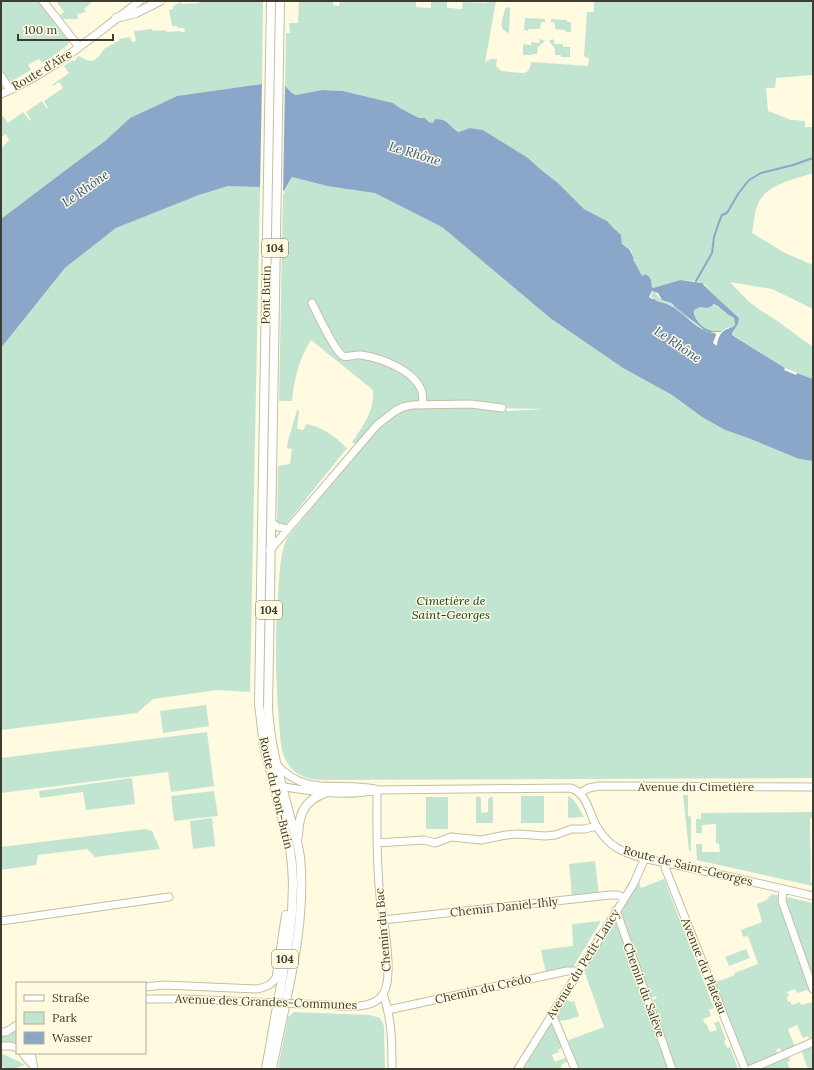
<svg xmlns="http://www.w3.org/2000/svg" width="814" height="1070" viewBox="0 0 814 1070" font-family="Lora,serif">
	<rect width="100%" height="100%" fill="#fffae0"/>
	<!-- green -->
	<path fill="#c2e5d1" d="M1,1H38L69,39V42L68,45L43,63L39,59L28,65L31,70L12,81L8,80L1,71Z
		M56,1H93L84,9L86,12L77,14L78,19H63L60,15L64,12Z
		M199,1H263L262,84L177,96L130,118L105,141L75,163L1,219V149L9,140L6,134L1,137V117L3,116L8,123L23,112L30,121L31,120L26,112L42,101L47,109L48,108L44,101L63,88L59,82L53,86L52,85L69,73L64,66L73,60L74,61L77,59L76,58L79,56C95,66 96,59 106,47L107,48L110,45L114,44V43L119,41V39L130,37L132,42L136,41L134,31L152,29L153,31L157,30L158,31L166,30V32L180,31L181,32H185L184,28H179L176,26H172L169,10L173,9V6L181,2L182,4L199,3Z
		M299,1H333V5L339,6L340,1H416V7L431,8V2L447,1V8L462,9L463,2L487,3V1H496L485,63L490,59H497L496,66L501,71L523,73C530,72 530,67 531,62L588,66L589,59L584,56L587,12H594V1H813V75L776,78L775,88H766L768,111L791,120L805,121V127H813V173C796,179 767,184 759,202C754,211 754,223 752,233L785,253L813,265V309L772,289L730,282L748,301L760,310L776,320L813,347V379L785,368L733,335L732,333L738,324L739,318L715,297L706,285L696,281L680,280L653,288L652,287L651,284L641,274L633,259L634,257L630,249L622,244L621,235L617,231L614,230L607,221L584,209L558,183L540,169L528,158L483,130L470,128L460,132L456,130L448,122L435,119L433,124L429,122L425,118H419L400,108L393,103L343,91L322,90L296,95L292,93L285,86L286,33H290L289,23H298Z
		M507,7L510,8L509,33C496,29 504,17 505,9Z
		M525,18L545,19V22H541L540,29H529L528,31L524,30Z
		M551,19L567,20V22H571V32H566L565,30L555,29V23L551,22Z
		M540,39L545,41L538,47L537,54H532V55H523V44L531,45V42L539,43Z
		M552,39L554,40V44H563V47H570V57H561V55H555V49L549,41Z
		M292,177L327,186L375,192L442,227L550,318L623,368L672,395L702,417L725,430L748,438L799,459L813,461V778L319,780C296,778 285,767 281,745C276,695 274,645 278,595C280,575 279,556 287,538L382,424L401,411L412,408L467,407L509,411L544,409L502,408C490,397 409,400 394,408C378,416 368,431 356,444L352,442C363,426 375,410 373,390L311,340C299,359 294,379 292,401H279L283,195Z
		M228,186L260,187L250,692L217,690L153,699L137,713L1,730V348L65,268L116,228L199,195Z
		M662,291L716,305L724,312L734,318L735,325L730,329L728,327L720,332H707L669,304L658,301L651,297L652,292H655L659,298L663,300Z
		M297,410H299L297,429L304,430L305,426L307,424C323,427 335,437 347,448L286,524L283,525L277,523L278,466L290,464L292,449L287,448L288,441Z
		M206,705L209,726L163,733L160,711Z
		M207,732L214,786L171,792L168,772L1,793V758Z
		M132,778L135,804L86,810L83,792L40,798L39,791Z
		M214,791L218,816L174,821L171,796Z
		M683,795H688V816L691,817V851H689Z
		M479,796L481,799V813L488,812V799L490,797H493V823H476V797Z
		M521,796H544V823H521Z
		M568,796C576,800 579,809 584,817L568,818Z
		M426,797H448V829H426Z
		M813,812V818H810L811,882H813V886L697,860L696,844H702V852H720L719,844L716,843V824L702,825V833H696V819H701V813Z
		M212,818L215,846L193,849L190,821Z
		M146,829L152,831L160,849L95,857L87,849L38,855L36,865L1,870V847Z
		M595,861L599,894L572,897L569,864Z
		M664,879L714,1008L709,1010L711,1016L703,1019L705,1024L706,1023L710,1032L717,1030L714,1023L719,1021L726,1040L724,1041L727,1048L730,1047L738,1069H674L651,1001L657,998L656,996L649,998L619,913L639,881L641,888Z
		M771,894L777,895L811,993L807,990L797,993L795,989L787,992L789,996L787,997L788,1002L790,1001L792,1005L800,1002L801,1005L813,1002V1040L810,1041L808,1036L803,1038L797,1025L788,1029L795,1047L784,1052L781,1051L780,1048L776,1050L778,1055L748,1068L714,983L735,975L734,973L758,964L748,936L743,937L741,930L762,922L757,904L767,900L769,896H771Z
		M787,897L813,903V983L785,904Z
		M616,918L650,1019L652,1023L654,1024L670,1069H576L569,1051L571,1050L568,1042L569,1040L604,1027L584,970Z
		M601,921L573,967L546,973L541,950L573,946L572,924Z
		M746,949L750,958L729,966L725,957Z
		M566,999L571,1002L574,1001L579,1016L568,1020L557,1021L556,1015Z
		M294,1012L370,1015L380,1018L383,1023L384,1027L385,1069H278L288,1017Z
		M551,1023L553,1024L563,1047L558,1050L559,1052L552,1055L555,1062L567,1057L569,1060L561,1065L562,1069H522Z
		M17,1031V1042L1,1044V1035Z
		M813,1045V1069H808L801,1050Z
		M794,1053V1055L789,1057L790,1061L787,1062L790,1069H757Z
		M3,1054L20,1062L25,1065L12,1069H5L4,1067L1,1068V1055Z"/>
	<!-- water -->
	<path fill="#8aa7c9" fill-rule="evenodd" d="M262,84L285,86L292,93L296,95L322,90L343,91L393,103L400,108L419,118H425L429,122L433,123L435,119C451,120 448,126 459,132L470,128L483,130L528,158L540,169L558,183L584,209L607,221L614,229L617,231L621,235L622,244L629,249L634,258L633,259L641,274L643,276L645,274C653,278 650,281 652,287L653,288L680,280L702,283L716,297L739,318L738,324L732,333V335L785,368L784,370L796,375L797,373L813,379V461L799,459L748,438L725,430L702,417L672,395L623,368L550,318L442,227L375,193L327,186L292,177L284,191L260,187L228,186L199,195L116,228L65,268L1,348V219L75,163L105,141L130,118L177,96ZM652,291L658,293L662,300L672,303L675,307L707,332H720L722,331C718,331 713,332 709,330C702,328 692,317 694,310L700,307L707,308L712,306L713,304C719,305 720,309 725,312C728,315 731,316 734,318L735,325C732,328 730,328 727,329C720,332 717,340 717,346L713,343L716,335L715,333C698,332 686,314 671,306C665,302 659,303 654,299H652L649,297Z"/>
	<!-- pier -->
	<path fill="#fffae0" d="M262,82L285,84L283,193L260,189Z"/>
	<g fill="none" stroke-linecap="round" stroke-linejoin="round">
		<!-- stream -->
		<path stroke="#8aa7c9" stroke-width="2" d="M696,281L712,253L714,237L719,222L722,215L727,213L738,194L749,180L761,173L793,165L813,158"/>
		<defs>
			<path id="minor" d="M43,1L79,47
				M1,76L10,90
				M1,94C53,72 95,34 140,1
				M312,303C317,313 334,350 343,356C348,358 355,354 361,355C381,358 415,370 422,392C423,396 422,401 423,405
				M271,522L278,527L288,529
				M270,550L377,425L395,411L403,407L412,405L471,404L502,408
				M276,764C307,798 337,781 375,789
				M278,785C287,788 296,789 305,790C330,794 353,795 377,790L570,788C587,792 589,814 597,827C602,835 609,843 617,848C636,859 664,862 685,867C728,876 770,886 813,896
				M580,793L589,788L599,786L813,787
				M377,843L424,840L435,843L451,837L481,840L506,835L519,834L545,836L555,835L572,829H585L596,826
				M667,863L665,868L668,875L745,1069
				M783,889L782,901L813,989
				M616,910L672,1069
				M383,920L610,895H618L624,898
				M1,921L169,897
				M145,987L164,985L257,989C266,987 273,985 277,975
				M383,994C392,1019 392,1042 392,1069
				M327,1005C343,1006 367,1010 380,998C387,991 388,981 388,972C389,947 383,921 380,896C376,861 377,825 377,790
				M388,1010L567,971H575L577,973
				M552,1014L575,1069
				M1,1032H6L17,1025
				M1,1046H11L17,1048
				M23,1053L26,1058L33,1065
				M31,1053L34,1069
				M518,1069L633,885L645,858
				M751,1069L813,1042"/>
			<path id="major" d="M116,18L136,13L160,1
				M298,836C299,815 303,801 325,793
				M277,975L286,915
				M266,1069L289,939L292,912L293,883L292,865L290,849L264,746L259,704L271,1
				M272,1069C285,1000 307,927 300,857C298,842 293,827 289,813C280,778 270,745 268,709L280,1"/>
		</defs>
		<!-- minor casing -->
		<use href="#minor" stroke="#c5bfa0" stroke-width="9"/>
		<!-- major casing -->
		<use href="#major" stroke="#c5bfa0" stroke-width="10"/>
		<!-- minor -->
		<use href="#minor" stroke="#fff" stroke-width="7"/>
		<!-- major -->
		<use href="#major" stroke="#fff" stroke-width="8"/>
		<defs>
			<path id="minor-bridge" d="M145,999H181L327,1005"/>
		</defs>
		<!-- minor-bridge casing -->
		<use href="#minor-bridge" stroke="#c5bfa0" stroke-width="9" stroke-linecap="butt"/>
		<!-- minor-bridge -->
		<use href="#minor-bridge" stroke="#fff" stroke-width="7"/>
	</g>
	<g text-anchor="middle" stroke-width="3" stroke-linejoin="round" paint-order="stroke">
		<!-- shield labels -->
		<g fill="#fffae0" stroke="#787564" stroke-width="1">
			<rect x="262" y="239" width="26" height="18" rx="3"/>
			<rect x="256" y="601" width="26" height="18" rx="3"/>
			<rect x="272" y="950" width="26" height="18" rx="3"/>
		</g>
		<g font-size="11" font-weight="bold" fill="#3e3c2f">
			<text x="275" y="252">104</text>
			<text x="269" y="614">104</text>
			<text x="285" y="963">104</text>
		</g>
		<!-- street labels -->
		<g font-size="12" fill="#3e3c2f" stroke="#fffae0">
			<text transform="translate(42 70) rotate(-31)" y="4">Route d'Aïre</text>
			<text transform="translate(266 295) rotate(-89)" y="4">Pont Butin</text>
			<text x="696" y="791">Avenue du Cimetière</text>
			<text transform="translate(276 793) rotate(77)" y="4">Route du Pont-Butin</text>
			<text transform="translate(688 866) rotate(14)" y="4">Route de Saint-Georges</text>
			<text transform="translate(504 907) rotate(-6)" y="4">Chemin Daniel-Ihly</text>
			<text transform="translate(383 930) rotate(-95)" y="4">Chemin du Bac</text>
			<text transform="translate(583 964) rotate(-58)" y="4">Avenue du Petit-Lancy</text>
			<text transform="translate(704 966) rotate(68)" y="4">Avenue du Plateau</text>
			<text transform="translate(483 989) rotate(-13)" y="4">Chemin du Crédo</text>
			<text transform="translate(644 990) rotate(70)" y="4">Chemin du Salève</text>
			<text transform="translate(266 1002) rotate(2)" y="4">Avenue des Grandes-Communes</text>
		</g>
		<!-- park labels -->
		<g font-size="12" font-style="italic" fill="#003a23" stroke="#fffae0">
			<text x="451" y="605">Cimetière de<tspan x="451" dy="14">Saint-Georges</tspan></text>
		</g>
		<!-- water labels -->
		<g font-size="13" font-style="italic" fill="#305987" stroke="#fffae0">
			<text transform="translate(415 153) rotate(17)" y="5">Le Rhône</text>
			<text transform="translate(85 188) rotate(-35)" y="5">Le Rhône</text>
			<text transform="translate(678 344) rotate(34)" y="5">Le Rhône</text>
		</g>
	</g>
	<!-- border -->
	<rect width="814" height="1070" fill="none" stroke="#3e3c2f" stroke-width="4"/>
	<!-- legend -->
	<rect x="16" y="982" width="130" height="72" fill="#fffae0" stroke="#b2ae99"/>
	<rect x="24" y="995" width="20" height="6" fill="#ffffff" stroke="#b2ae99"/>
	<text x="52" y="1002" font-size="12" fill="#3e3c2f">Straße</text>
	<rect x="24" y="1012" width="20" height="12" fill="#c2e5d1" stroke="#b2ae99"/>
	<text x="52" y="1022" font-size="12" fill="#3e3c2f">Park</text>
	<rect x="24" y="1032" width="20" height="12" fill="#8aa7c9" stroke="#b2ae99"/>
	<text x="52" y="1042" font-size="12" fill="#3e3c2f">Wasser</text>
	<!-- scale -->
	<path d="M18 34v6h95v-6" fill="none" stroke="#3e3c2f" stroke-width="2"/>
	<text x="24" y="34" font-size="12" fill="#3e3c2f" stroke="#fffae0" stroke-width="3" paint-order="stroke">100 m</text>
</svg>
